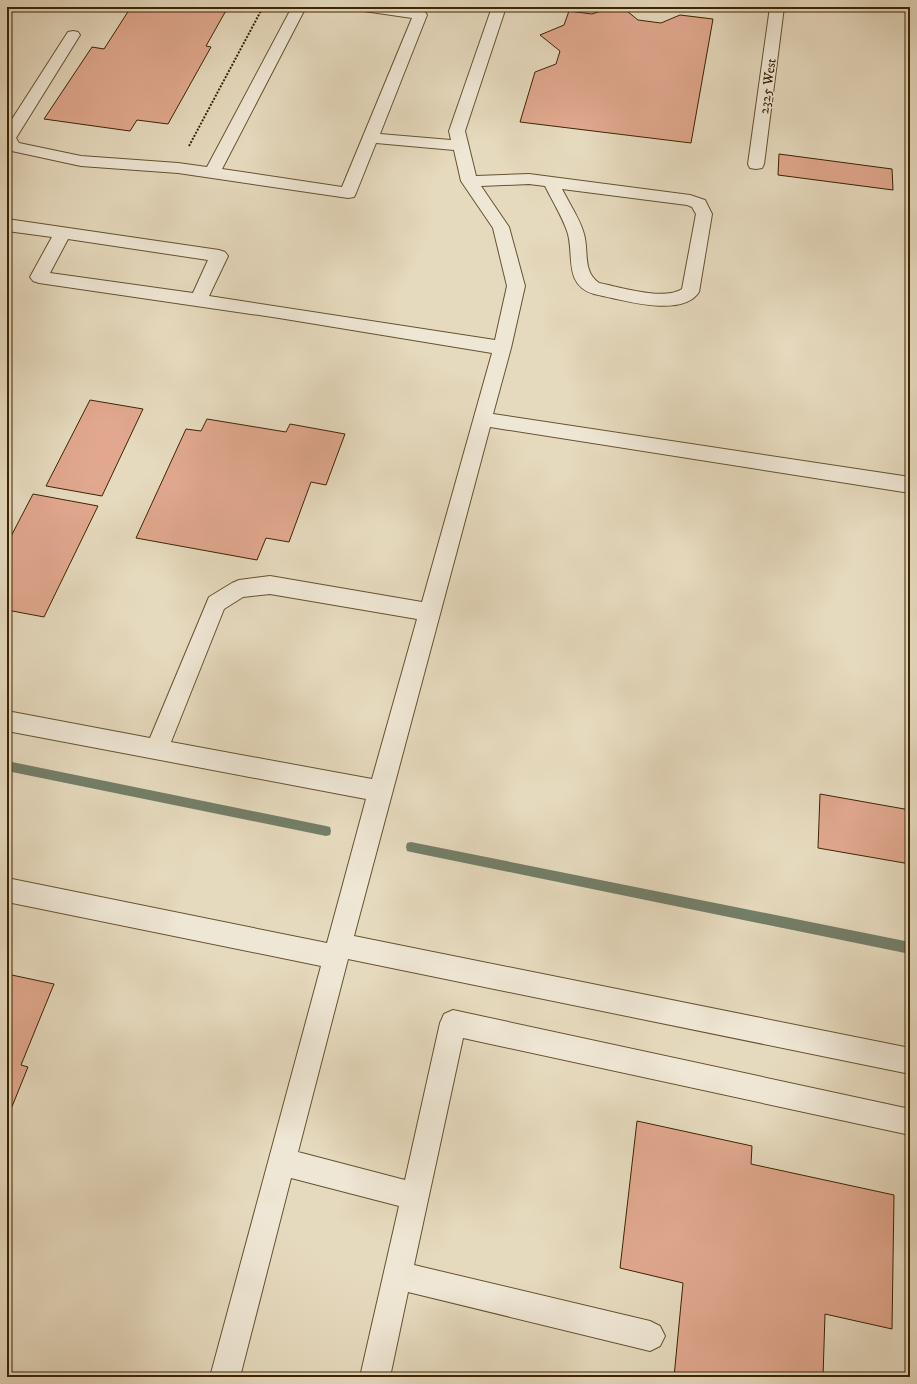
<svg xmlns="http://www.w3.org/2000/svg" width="917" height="1384" viewBox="0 0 917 1384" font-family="'IM FELL DW Pica',serif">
	<rect width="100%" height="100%" fill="#e6dabe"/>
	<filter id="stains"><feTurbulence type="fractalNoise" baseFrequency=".005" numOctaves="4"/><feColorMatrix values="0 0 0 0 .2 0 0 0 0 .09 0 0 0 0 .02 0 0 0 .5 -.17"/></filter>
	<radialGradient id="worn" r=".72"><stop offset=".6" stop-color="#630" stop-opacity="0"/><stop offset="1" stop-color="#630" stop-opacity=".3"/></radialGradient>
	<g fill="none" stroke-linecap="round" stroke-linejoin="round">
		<!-- stream -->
		<path fill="#737f69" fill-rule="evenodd" d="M7,761L326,826L330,827L331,831L330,835L326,836L7,771Z
			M411,842L910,942V954L411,852L407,851L406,847L407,843Z"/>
	</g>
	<!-- building -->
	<path fill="#e1a88f" stroke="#3c2501" d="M131,7H228L206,46L211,47L168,124L137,120L130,131L44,119L92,47L104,49Z
		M612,7H622L638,20L661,23L680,15L713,19L691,143L520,122L535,72L556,64L560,51L540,35L564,25L569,11L592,14Z
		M779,154L892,169L893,190L778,175Z
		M90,400L143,409L102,496L46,486Z
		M207,419L286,432L290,424L345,434L326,485L311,482L289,542L266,538L257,560L136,538L186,429L201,431Z
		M33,494L98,506L44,617L7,610V544Z
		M820,794L910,810V864L818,848Z
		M7,974L54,984L21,1065L28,1067L7,1119Z
		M637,1121L752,1146L751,1164L894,1195L892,1329L825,1314L823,1377H674L683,1283L620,1268Z"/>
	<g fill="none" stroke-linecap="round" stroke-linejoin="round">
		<defs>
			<path id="minor" d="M292,7H306L222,169L342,187L412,18L364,11L359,10L357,7C380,7 403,6 425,12L427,15L380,134L451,140L449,131L492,7H506L465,131L476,176L529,174L690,195L705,200L712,214L699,292C682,319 619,299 594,294C564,285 574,257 568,234C564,220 552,200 545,186L529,184L481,186L509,227L525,286L511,348L493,414L910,477V493L490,427L354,936L910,1048V1074L348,959L298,1152L405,1180L440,1023L444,1014L453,1010L910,1109V1135L463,1038L414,1265L650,1321L660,1326L665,1336L660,1346L650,1351L408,1292L390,1377H360L399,1206L291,1178L240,1377H210L321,966L7,902V878L327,943L366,799L7,731V711L150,738L209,597L232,583L239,580L270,576L422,602L492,353L279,318L39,283L33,281L30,277L52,237L7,231V219L219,250L225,252L228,256L209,296L495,340L507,286L493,228L461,181L454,150L376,143L356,193L354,197L348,198L178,173L81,166L7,150V127L66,35L68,32L73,31L78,32L80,35L16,138L19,143L81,156L178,163L207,167ZM562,189L687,205L692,207L696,214L682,289C663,301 620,287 599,283C582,271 589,251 584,234C580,219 569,203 562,189ZM68,239L208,260L193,293L50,273ZM270,594L417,619L372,779L171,742L224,609L243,597Z
				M770,7H784L764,164L762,168L756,169L750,168L748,164Z"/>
		</defs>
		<!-- minor casing -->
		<use href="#minor" stroke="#665230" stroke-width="2"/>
		<!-- path -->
		<path stroke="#3c2501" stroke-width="2" stroke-dasharray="2 1.5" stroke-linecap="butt" d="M189,146L263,7"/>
		<!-- minor -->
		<use href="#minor" fill="#efe7d5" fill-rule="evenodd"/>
	</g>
	<g text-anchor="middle" stroke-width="3" stroke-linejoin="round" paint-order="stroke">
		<!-- far-street labels -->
		<g font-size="14" fill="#3c2501" stroke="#efe7d5">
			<text transform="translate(767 86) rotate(-82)" y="5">2325 West</text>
		</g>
	</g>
	<!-- margin -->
	<rect width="917" height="1384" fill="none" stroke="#e6dabe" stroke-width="24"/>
	<rect x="8" y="8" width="901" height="1368" fill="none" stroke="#3c2501" stroke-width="2"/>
	<rect x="12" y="12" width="893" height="1360" fill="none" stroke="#3c2501"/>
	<rect width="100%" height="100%" filter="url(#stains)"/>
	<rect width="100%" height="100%" fill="url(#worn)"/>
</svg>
